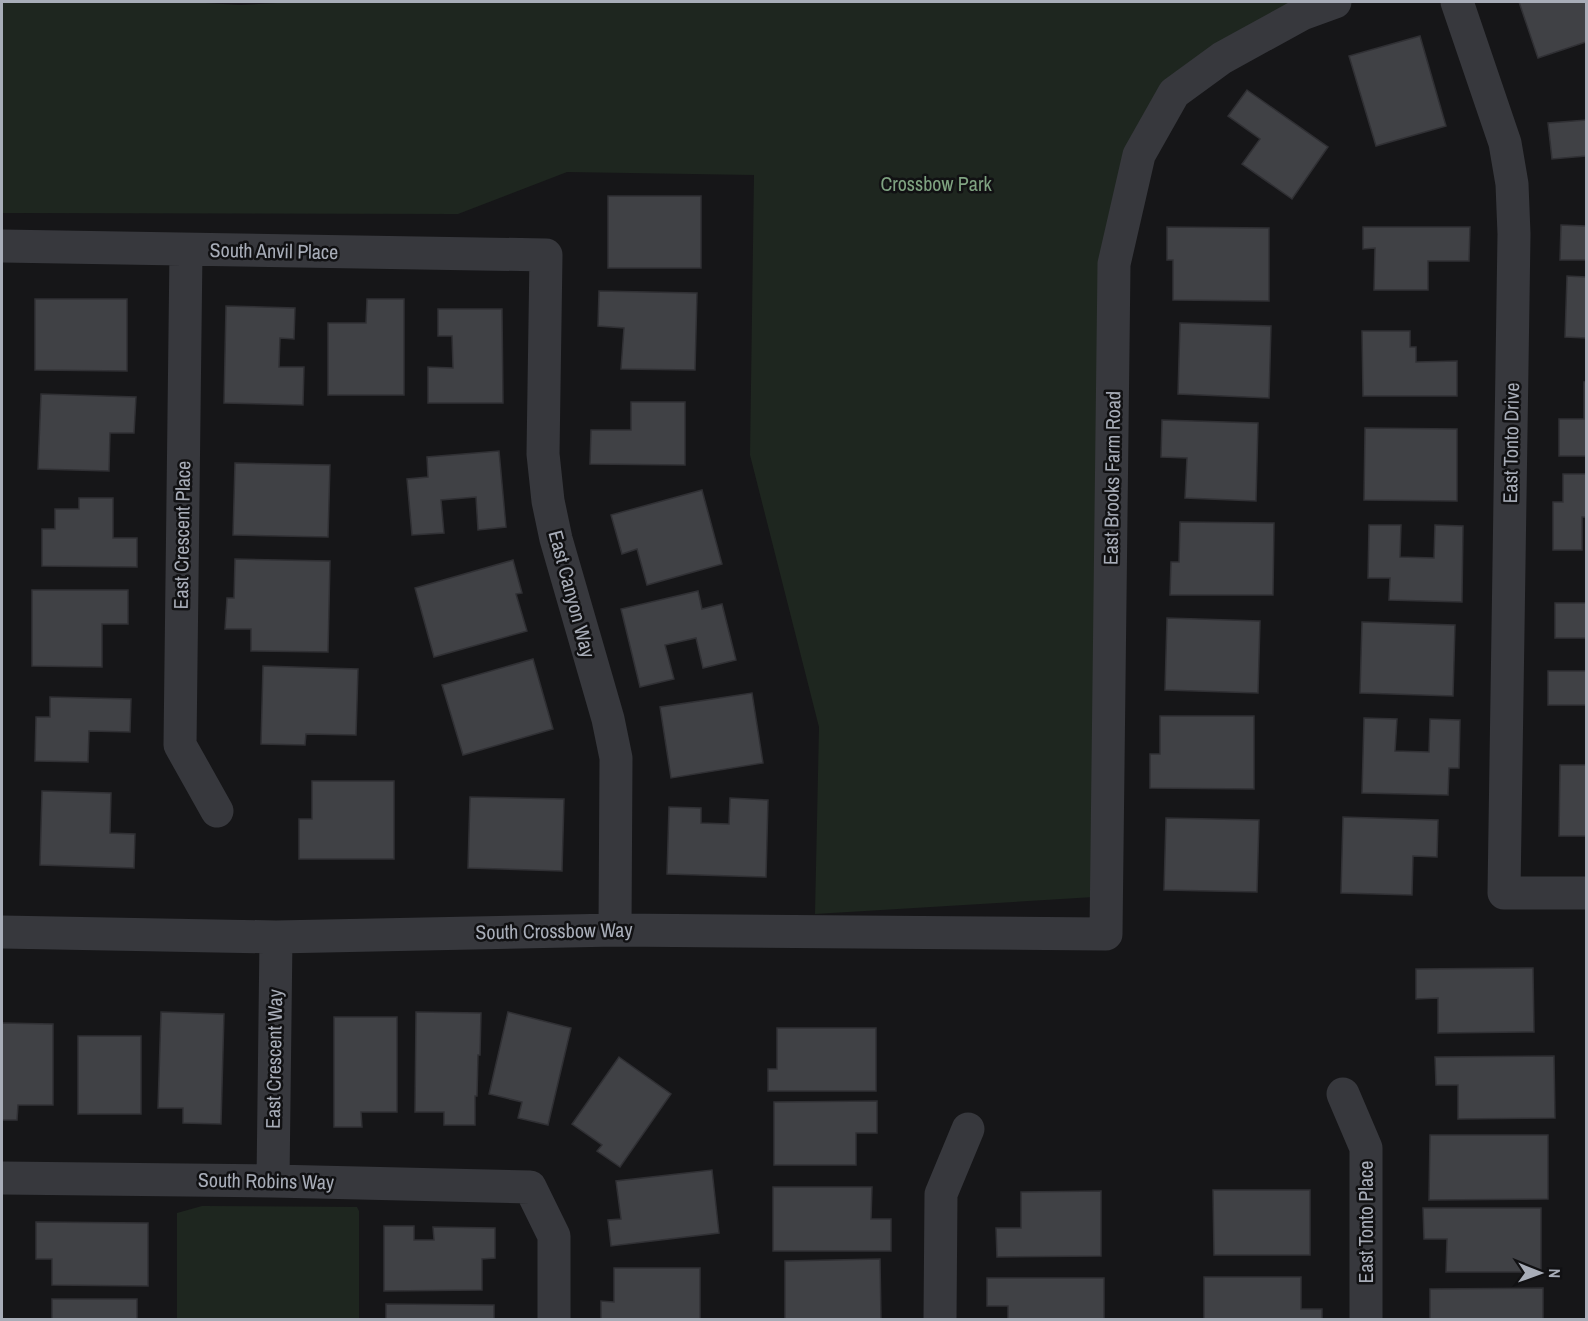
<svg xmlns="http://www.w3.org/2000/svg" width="1588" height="1321" viewBox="0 0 1588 1321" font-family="'Archivo Narrow',sans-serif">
	<rect width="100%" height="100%" fill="#161618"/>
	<!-- green -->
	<path fill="#1e261f" d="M2,2H189L240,5L296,2H1307L1164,82L1109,238L1094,897L815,914L819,727L750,455L754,175L567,172L458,214L2,213Z
		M202,1206L357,1207L359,1211V1319H177V1213Z"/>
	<!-- building -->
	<path fill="#404145" stroke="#303034" stroke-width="1.5" d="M1519,2H1586V42L1538,58Z
		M1420,36L1446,126L1376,146L1349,56Z
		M1247,90L1328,147L1292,199L1242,164L1260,139L1228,116Z
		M1586,120V156L1552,159L1548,123Z
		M608,196H701V268H608Z
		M1561,225L1586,226V260H1560Z
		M1167,227L1269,228V301L1173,300V260H1167Z
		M1363,227H1470L1469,261H1428V290H1374L1375,248L1363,249Z
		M1567,276L1586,277V338L1565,337Z
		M599,291L697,293L695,370L621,369L624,328L598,326Z
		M35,299H127V371L35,370Z
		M367,299H404V395H328V323H366Z
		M226,306L295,308L294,339L280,338L279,367H304L303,405L224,403Z
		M438,309H502L503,403H428V367L453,368L452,336H438Z
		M1180,323L1271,326L1269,398L1178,394Z
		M1362,331H1410V347H1416V362L1457,361V396H1363Z
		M1584,382H1586V456H1559V419H1584Z
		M41,394L136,397L134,433H110L109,471L38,469Z
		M631,402H685V465L590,464L591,430H631Z
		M1162,420L1258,423L1256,501L1185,498L1187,458L1161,457Z
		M1365,428L1457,429V501L1364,500Z
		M499,451L506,527L478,530L476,497L441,500L444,533L412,535L407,479L428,477L427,457Z
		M235,463L330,465L328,537L233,535Z
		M1563,474H1586V517H1582V550H1553V502H1563Z
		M702,490L722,564L647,585L637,549L622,554L611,515Z
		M79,498H113V538H137V567L42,566V529H55V509H79Z
		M1180,522L1274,523L1273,595H1170L1171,562H1179Z
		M1369,525H1401L1400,557L1434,558L1435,525L1463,526L1462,602L1389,600L1390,578H1368Z
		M235,559L330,561L328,652L251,651V629H225L227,598H234Z
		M513,560L522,593L516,594L527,631L434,657L415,588Z
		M32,590H128V624H102V667L32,666Z
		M698,591L702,609L722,604L736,660L703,668L696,638L665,645L674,679L640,687L621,609Z
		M1555,603H1586V638H1555Z
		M1167,618L1260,621L1258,693L1165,690Z
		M1362,622L1455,625L1453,696L1360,693Z
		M533,659L553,729L463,755L442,685Z
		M263,666L358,669L356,735L306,734L305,745L261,744Z
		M1548,671H1586V705H1548Z
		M752,693L763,763L671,778L660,707Z
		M50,697L131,699L130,732L89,731L88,762L35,761L36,717H50Z
		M1160,716H1254V789L1150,788V754H1160Z
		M1364,718L1397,719L1395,751L1429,752L1430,719L1460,720L1459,768H1449L1448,795L1362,793Z
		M1560,765H1586V836H1559Z
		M312,781H394V859H299V819H312Z
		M42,791L111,793L110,833L135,834L134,868L40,865Z
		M470,797L564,799L562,871L468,868Z
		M730,798L768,800L766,877L667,874L669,807L701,808V823L729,824Z
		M1343,817L1438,820L1437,857L1413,856L1412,895L1341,893Z
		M1166,818L1259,820L1257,892L1164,890Z
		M1533,968L1534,1032L1438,1033V998L1416,999V969Z
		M161,1012L224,1014L221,1124L183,1123V1108H158Z
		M416,1012L481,1013L480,1055H478L477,1096H475V1125H444V1112H415Z
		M508,1012L571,1028L548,1125L518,1118L522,1102L489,1094Z
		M334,1017H397V1112H361L362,1127H334Z
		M2,1023L53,1024V1105H18L17,1120H2Z
		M777,1028H876V1091H768V1069H777Z
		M78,1036H141V1114H78Z
		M1554,1056L1555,1118L1458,1119V1085H1436L1435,1057Z
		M619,1057L671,1094L620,1167L597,1151L602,1145L572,1124Z
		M877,1101V1133H856V1165H774V1102Z
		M1430,1135H1548V1199L1429,1200Z
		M712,1170L719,1233L611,1246L608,1220L621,1219L616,1181Z
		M773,1187H872L871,1219H891V1251H773Z
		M1213,1190H1310V1255H1214Z
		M1101,1191V1256L997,1257L996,1228H1021V1192Z
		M1423,1208H1541V1272H1446L1447,1239H1424Z
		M36,1222L148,1223V1286L52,1285V1259H36Z
		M384,1226H414V1240H434L433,1227L495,1228V1258L482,1259V1290L384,1291Z
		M880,1259L881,1320H785V1261Z
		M614,1268H700V1320H601V1301L614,1302Z
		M1204,1277H1301V1309H1322V1320H1204Z
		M987,1278H1104V1320H1008V1306H987Z
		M1543,1288V1320H1430V1289Z
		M52,1299H137V1320H52Z
		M386,1304L494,1305V1320H386Z"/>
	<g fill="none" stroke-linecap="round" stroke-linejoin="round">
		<!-- minor -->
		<path stroke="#37383d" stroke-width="33" d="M1457,2L1505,143L1512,184L1514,234L1504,893H1586
			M2,246L546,255L543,454L548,501L556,539L608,719L616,758L615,930
			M186,250L180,745L217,811
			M2,932L276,937L615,930L1106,934L1114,264L1139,155L1174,93L1222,58L1302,14L1335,2
			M1343,1094L1366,1148V1320
			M2,1178L273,1181L530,1187L554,1236V1320
			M273,1181L276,937
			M940,1320L941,1194L968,1129"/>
	</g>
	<g text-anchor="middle" stroke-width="5" stroke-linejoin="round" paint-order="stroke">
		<!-- park labels -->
		<g font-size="20" fill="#7fa381" stroke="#111113">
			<text x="936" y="191">Crossbow Park</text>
		</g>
		<!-- street labels -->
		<g font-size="20" fill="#a8adb8" stroke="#111113">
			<text transform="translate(274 251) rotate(1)" y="7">South Anvil Place</text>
			<text transform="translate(1511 443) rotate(-89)" y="7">East Tonto Drive</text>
			<text transform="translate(1112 478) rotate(-89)" y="7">East Brooks Farm Road</text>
			<text transform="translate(182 535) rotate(-89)" y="7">East Crescent Place</text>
			<text transform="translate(572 594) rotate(75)" y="7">East Canyon Way</text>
			<text transform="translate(554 931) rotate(-1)" y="7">South Crossbow Way</text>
			<text transform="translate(274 1059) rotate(-89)" y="7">East Crescent Way</text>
			<text transform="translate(266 1181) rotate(1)" y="7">South Robins Way</text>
			<text transform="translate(1366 1222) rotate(-90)" y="7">East Tonto Place</text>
		</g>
	</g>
	<!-- border -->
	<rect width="1588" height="1321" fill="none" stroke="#a8adb8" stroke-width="6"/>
	<!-- north arrow -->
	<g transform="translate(1540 1273) rotate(91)" stroke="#111113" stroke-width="4.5" paint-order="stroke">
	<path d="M0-4.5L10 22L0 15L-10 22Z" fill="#a8adb8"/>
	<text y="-9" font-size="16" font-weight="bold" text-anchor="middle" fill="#a8adb8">N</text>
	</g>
</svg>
